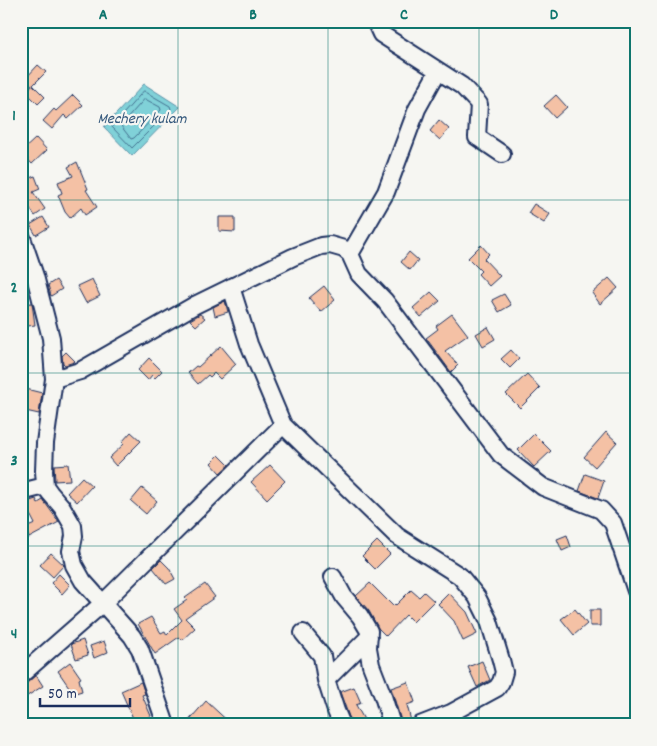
<svg xmlns="http://www.w3.org/2000/svg" width="657" height="746" viewBox="0 0 657 746" font-family="Dekko,sans-serif">
	<rect width="100%" height="100%" fill="#f6f6f2"/>
	<filter id="ink" filterUnits="userSpaceOnUse"><feTurbulence type="fractalNoise" baseFrequency=".02" numOctaves="2"/><feDisplacementMap in="SourceGraphic" scale="10" xChannelSelector="R" yChannelSelector="G"/><feConvolveMatrix kernelMatrix="1 2 1 2 8 2 1 2 1" color-interpolation-filters="sRGB"/></filter>
	<g filter="url(#ink)">
		<!-- water -->
		<path fill="#80d1d8" stroke="#5890a7" d="M144,84L180,107L132,156L104,127Z"/>
		<g fill="none" stroke-linecap="round" stroke-linejoin="round">
			<!-- shore -->
			<path stroke="#43708f" stroke-width="1" d="M144,91L170,106L171,109L132,148L112,127Z
				M145,99L160,107L161,110L134,138L131,139L121,126Z"/>
		</g>
		<!-- building -->
		<path fill="#f4c1a5" stroke="#1b2f5e" d="M38,65L46,72L33,85L45,97L38,104L26,92L32,85L25,79Z
			M73,95L83,105L68,119L64,115L52,129L43,121L54,109L56,111Z
			M556,95L567,107L555,118L544,106Z
			M439,120L449,129L440,140L430,131Z
			M36,138L47,150L32,164L21,152Z
			M77,162L88,189L86,190L97,207L85,215L81,208L70,218L65,212L58,195L62,193L58,182L73,176L68,167Z
			M35,176L40,189L33,192L45,209L35,216L21,195V181Z
			M534,204L550,214L544,223L528,213Z
			M43,217L49,227L36,235L30,225Z
			M219,217H235V232L219,231Z
			M481,245L489,254L484,259L500,276L489,286L478,274L481,271L468,258Z
			M409,252L418,260L410,270L401,262Z
			M609,278L618,288L600,304L592,293Z
			M92,279L100,296L86,303L77,286Z
			M56,280L62,289L51,296L48,285Z
			M324,286L335,300L321,312L309,298Z
			M431,292L440,301L421,317L413,308Z
			M504,294L511,305L499,312L492,300Z
			M225,301L228,312L215,316L213,307Z
			M32,303L35,325L21,327V304Z
			M200,314L205,318L196,326L190,320Z
			M452,314L468,335L445,351L458,365L451,372L426,338L438,329L436,326Z
			M488,327L495,339L483,346L476,334Z
			M221,346L236,364L220,379L214,373L210,377L208,375L198,384L188,373L196,366L198,367Z
			M511,350L519,359L510,368L501,359Z
			M66,352L75,361L74,362L65,365L63,363L62,356Z
			M149,358L162,371L155,378L152,375L148,380L138,370Z
			M527,374L540,388L520,408L506,394Z
			M22,388L42,393L39,414L21,410Z
			M131,432L141,441L116,466L109,458L124,444L122,442Z
			M606,432L617,442L595,467L584,457Z
			M534,434L551,451L534,467L518,450Z
			M219,455L229,465L220,473L211,463Z
			M68,464L70,480L55,481L54,465Z
			M270,465L285,481L267,499L251,482Z
			M585,474L604,481L598,498L579,491Z
			M82,477L92,486L77,502L67,493Z
			M142,488L157,501L146,514L131,501Z
			M36,499L38,503L43,500L59,522L29,538L25,528L35,524L24,503Z
			M567,535L571,547L562,551L557,539Z
			M377,541L390,554L375,569L362,556Z
			M51,553L64,565L53,577L40,565Z
			M161,560L169,568L175,579L166,584L153,568Z
			M59,574L70,585L62,594L51,583Z
			M370,583L393,606L395,604L396,605L411,590L419,597L424,592L434,601L413,622L406,615L386,636L378,628L369,611L356,596Z
			M205,584L215,597L185,618L195,628L182,640L179,637L155,654L138,624L151,617L161,633L165,631L167,635L182,620L174,609L187,600L185,598Z
			M449,593L467,612L477,634L463,641L454,621L438,604Z
			M575,609L587,624L574,635L561,619Z
			M590,610H600V626H590Z
			M83,640L88,655L76,659L71,644Z
			M104,641L108,652L94,658L90,646Z
			M482,661L490,680L477,687L468,667Z
			M70,662L81,678L79,679L82,691L72,694L69,687L58,671Z
			M36,675L43,686L21,700V685L27,683Z
			M141,682L145,694L142,695L151,716L149,717L154,725H136L121,691Z
			M408,682L415,702L407,705L411,721L402,724L391,688Z
			M354,687L361,703L356,705L367,725H352L340,692Z
			M206,701L232,725H185Z"/>
		<g fill="none" stroke-linecap="round" stroke-linejoin="round">
			<defs>
				<path id="minor" d="M375,21L381,34L462,86L479,104L477,137L502,154
					M21,235L35,276L51,338L54,379L45,443L44,471L45,486L50,493L62,507L73,526L74,536L71,551L74,565L83,581L132,636L140,649L166,725
					M350,254L386,192L417,109L438,71
					M231,287L249,344L283,425L397,536L460,576L477,597L489,621L501,660L504,672L501,682L497,688L451,713L420,725
					M54,379L80,371L195,305L293,257L321,246L330,245L344,249L350,254L359,274L385,301L501,455L543,487L601,510L613,523L636,591
					M21,492L45,486
					M333,577L344,597L360,616L369,631L368,648L371,665L383,696L392,725
					M303,633L322,656L326,680L336,711L342,725
					M21,675L102,604L283,425
					M326,680L369,637"/>
			</defs>
			<!-- minor casing -->
			<use href="#minor" stroke="#1b2f5e" stroke-width="20"/>
			<!-- minor -->
			<use href="#minor" stroke="#f6f6f2" stroke-width="16"/>
		</g>
	</g>
	<!-- grid -->
	<path fill="none" stroke="#0f766e" stroke-width="1" stroke-opacity="0.55" d="M178,21V725M328,21V725M479,21V725M21,200H636M21,373H636M21,546H636"/>
	<g text-anchor="middle" stroke-width="4.5" stroke-linejoin="round" paint-order="stroke">
		<!-- water labels -->
		<g font-size="16" font-style="italic" fill="#34587c" stroke="#f6f6f2">
			<text x="142" y="123">Mechery kulam</text>
		</g>
	</g>
	<!-- margin -->
	<rect width="657" height="746" fill="none" stroke="#f6f6f2" stroke-width="55"/>
	<!-- scale -->
	<path d="M40 698v8h90v-8" fill="none" stroke="#1b2f5e" stroke-width="2.5"/>
	<text x="48" y="698" font-size="15" fill="#1b2f5e" stroke="#f6f6f2" stroke-width="4" paint-order="stroke">50 m</text>
	<rect x="28" y="28" width="602" height="690" fill="none" stroke="#0f766e" stroke-width="2"/>
	<g font-size="16" text-anchor="middle" font-weight="bold" fill="#0f766e">
		<text x="103" y="19">A</text>
		<text x="253" y="19">B</text>
		<text x="404" y="19">C</text>
		<text x="554" y="19">D</text>
		<text x="14" y="120">1</text>
		<text x="14" y="292">2</text>
		<text x="14" y="465">3</text>
		<text x="14" y="638">4</text>
	</g>
</svg>
